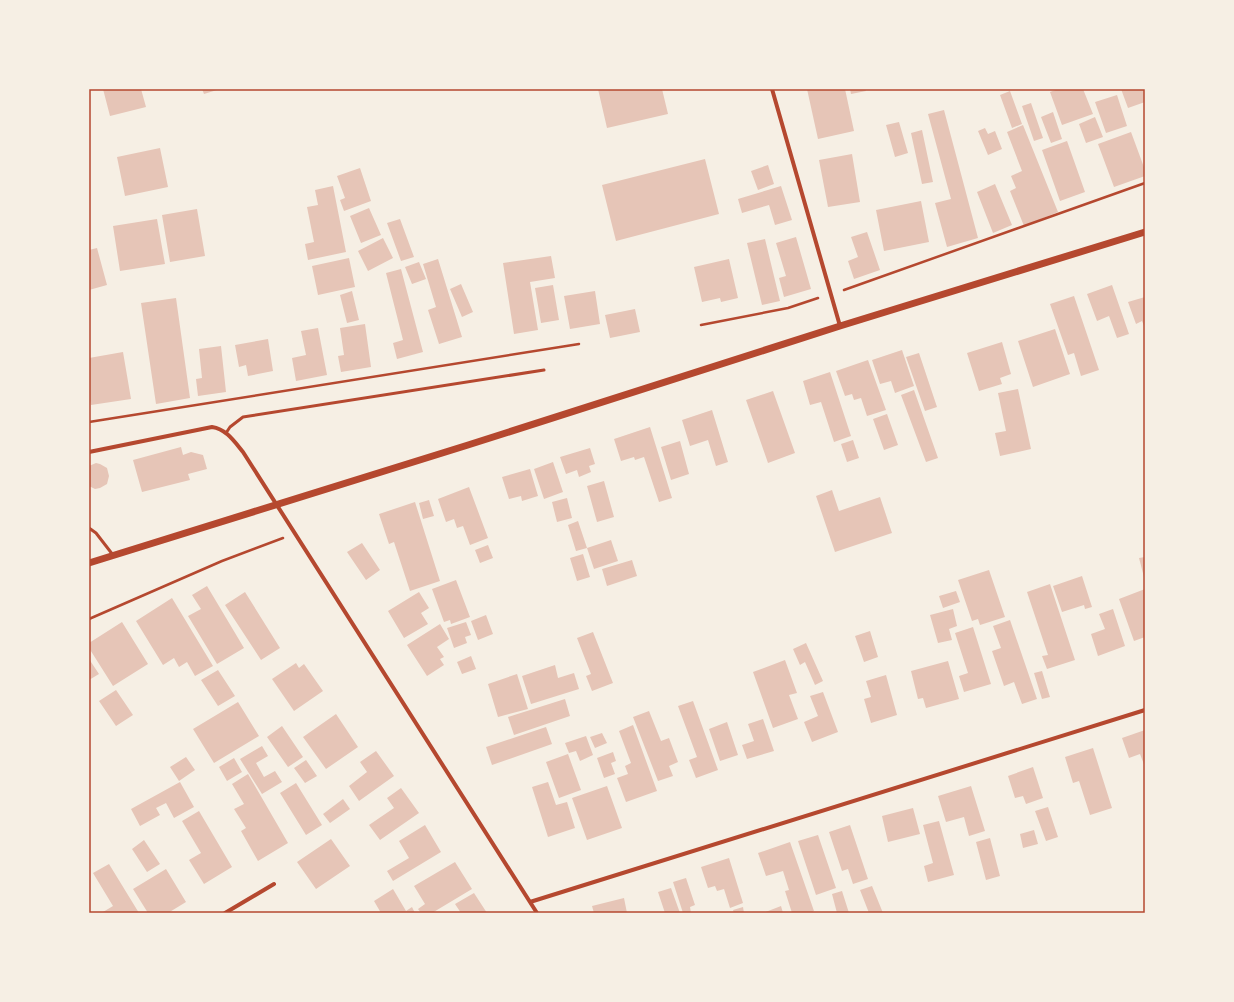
<svg xmlns="http://www.w3.org/2000/svg" width="1234" height="1002" viewBox="0 0 1234 1002" font-family="'Roboto Serif',serif">
	<rect width="100%" height="100%" fill="#f6efe4"/>
	<!-- building -->
	<path fill="#e6c5b7" d="M103,89H141L146,107L110,116Z
		M202,89H220L204,94Z
		M598,89H662L668,114L607,128Z
		M807,89H845L854,131L818,139Z
		M850,89H865L866,91L851,94Z
		M1058,89H1083L1093,114L1062,125L1050,92Z
		M1121,89H1145V102L1128,108Z
		M1010,91L1022,124L1012,128L1000,95Z
		M1117,95L1127,126L1106,133L1095,102Z
		M1031,103L1043,138L1034,141L1022,106Z
		M944,110L978,238L947,247L935,203L951,199L928,114Z
		M1053,112L1062,139L1051,143L1041,117Z
		M1095,117L1103,137L1086,143L1079,124Z
		M899,122L908,153L895,157L886,125Z
		M1023,125L1058,212L1024,226L1010,191L1016,188L1011,176L1022,171L1007,132Z
		M985,128L988,134L995,131L1002,149L988,155L978,131Z
		M922,130L933,182L922,184L911,133Z
		M1131,132L1145,170V176L1114,187L1098,144Z
		M1067,141L1085,192L1060,201L1042,150Z
		M160,148L168,187L125,196L117,157Z
		M852,154L860,202L828,207L819,160Z
		M705,159L719,214L616,241L602,185Z
		M768,165L774,184L758,190L751,171Z
		M360,168L371,201L344,211L340,200L345,198L337,176Z
		M995,184L1012,225L993,233L977,192Z
		M333,186L346,252L308,260L305,244L314,242L307,207L318,205L315,190Z
		M781,186L792,220L775,225L769,205L742,213L738,199Z
		M921,201L929,242L884,251L876,210Z
		M369,208L381,235L361,243L350,216Z
		M197,209L205,256L170,262L162,215Z
		M157,219L165,264L120,271L113,226Z
		M400,219L414,257L401,261L387,223Z
		M867,232L880,270L854,279L848,261L858,257L851,237Z
		M796,237L811,289L784,297L779,278L786,276L776,243Z
		M383,238L393,258L368,271L358,251Z
		M765,239L780,301L762,305L747,243Z
		M97,248L107,285L89,290V250Z
		M551,256L555,278L530,282L538,330L514,334L503,263Z
		M349,258L355,287L318,295L312,266Z
		M438,259L462,337L439,344L428,310L436,307L423,264Z
		M729,259L738,298L721,302L720,298L702,302L694,267Z
		M419,262L426,279L412,284L405,267Z
		M401,269L423,352L397,359L393,343L403,340L386,273Z
		M461,284L473,312L462,317L450,289Z
		M553,285L559,320L541,323L535,288Z
		M1112,285L1129,334L1117,338L1109,316L1097,321L1087,294Z
		M352,291L359,320L347,323L340,295Z
		M595,291L600,324L570,329L564,296Z
		M1074,296L1099,370L1081,376L1074,353L1068,355L1050,304Z
		M1145,297V328L1142,321L1136,324L1128,302Z
		M176,298L190,398L156,404L141,303Z
		M635,309L640,332L610,338L605,315Z
		M365,324L371,367L341,372L338,356L344,355L340,328Z
		M318,328L327,375L296,381L292,358L306,355L301,331Z
		M1055,329L1070,374L1033,387L1018,341Z
		M268,339L273,371L248,376L246,365L239,367L235,345Z
		M1002,342L1011,374L1000,378L1002,384L979,391L967,353Z
		M221,346L226,392L198,396L196,379L202,378L199,349Z
		M902,350L914,386L895,393L891,381L880,384L872,360Z
		M123,352L131,399L91,405L89,396V358Z
		M919,353L937,407L925,411L906,357Z
		M868,360L886,410L867,416L861,398L854,400L852,394L845,396L836,371Z
		M830,372L851,436L834,442L821,402L810,405L803,381Z
		M1018,389L1031,449L1000,456L995,433L1006,431L998,393Z
		M914,390L938,458L926,462L901,395Z
		M773,391L795,453L768,463L746,400Z
		M712,410L728,462L716,466L708,440L690,446L682,420Z
		M887,414L898,445L884,450L873,419Z
		M650,427L672,498L659,502L644,457L635,460L634,457L621,461L614,439Z
		M853,440L859,458L847,462L841,444Z
		M680,441L689,474L671,480L661,447Z
		M181,447L183,455L191,452L203,455L207,469L188,474L190,480L142,492L133,460Z
		M590,448L595,464L589,466L591,472L579,477L577,470L566,474L560,457Z
		M553,462L563,492L544,499L534,469Z
		M96,463L100,464L107,468L109,476L107,484L100,488L95,489L89,486V466Z
		M530,469L538,496L522,501L521,496L509,499L502,477Z
		M604,481L614,517L597,522L587,486Z
		M469,487L488,538L470,545L463,526L457,528L454,519L446,522L438,499Z
		M832,490L839,511L880,497L892,533L835,552L816,496Z
		M567,498L572,518L557,522L552,502Z
		M429,500L434,516L423,519L419,503Z
		M415,502L440,581L410,591L394,542L389,544L379,514Z
		M578,521L587,548L576,551L568,525Z
		M611,540L618,561L594,569L587,548Z
		M362,543L380,570L366,580L347,552Z
		M488,545L493,558L480,563L475,550Z
		M583,554L590,577L577,581L570,558Z
		M1145,557V581L1139,558Z
		M632,560L637,576L607,586L602,569Z
		M989,570L1005,617L980,625L978,619L972,621L958,580Z
		M1082,576L1092,607L1085,609L1084,605L1062,612L1053,586Z
		M456,580L470,617L451,624L450,620L444,622L432,589Z
		M1050,584L1075,660L1047,669L1042,656L1048,655L1027,592Z
		M207,586L244,648L217,664L188,616L201,609L192,595Z
		M1145,589V637L1134,641L1119,599Z
		M956,591L960,602L943,608L939,596Z
		M245,592L280,648L261,660L225,605Z
		M419,592L429,608L421,613L428,624L404,638L388,611Z
		M172,598L213,666L195,676L187,662L179,667L174,658L163,665L136,621Z
		M953,609L957,626L949,629L952,640L938,643L930,615Z
		M1113,609L1125,646L1098,656L1091,634L1105,629L1099,614Z
		M486,615L493,634L478,640L471,621Z
		M1010,620L1037,699L1022,704L1014,682L1004,686L992,651L1001,648L993,626Z
		M122,622L148,664L113,686L89,648V643Z
		M466,622L471,635L465,637L467,643L454,648L447,628Z
		M440,624L449,639L437,647L444,657L440,659L444,665L427,676L407,645Z
		M973,627L991,684L964,692L959,676L968,673L955,633Z
		M870,631L878,657L864,662L855,636Z
		M593,632L613,683L592,691L586,676L591,674L577,638Z
		M806,643L823,681L815,685L805,662L800,665L793,649Z
		M471,656L476,669L462,674L457,662Z
		M89,659L99,674L89,680Z
		M785,660L797,693L789,695L798,719L773,728L753,672Z
		M948,661L959,699L926,708L923,698L918,699L911,671Z
		M296,663L299,668L304,664L323,691L294,711L272,679Z
		M555,665L558,678L574,673L579,689L531,704L522,676Z
		M218,670L235,696L218,706L201,680Z
		M1042,671L1050,697L1042,699L1034,673Z
		M517,674L528,709L498,717L488,684Z
		M886,675L897,715L871,723L864,699L871,697L866,681Z
		M116,690L133,715L116,726L99,701Z
		M823,692L838,732L812,742L804,722L818,716L810,696Z
		M565,699L570,716L514,735L508,717Z
		M693,701L718,770L696,778L689,760L697,757L678,706Z
		M238,702L259,736L214,763L193,729Z
		M649,711L661,741L669,738L678,762L669,766L673,776L658,781L633,717Z
		M336,714L358,747L326,769L303,737Z
		M763,719L774,751L747,759L742,745L754,741L748,724Z
		M727,722L738,755L720,761L709,729Z
		M633,725L657,791L626,802L617,778L628,774L625,766L631,763L619,731Z
		M282,726L303,757L288,767L267,737Z
		M546,727L552,744L492,765L486,747Z
		M1145,730V767L1140,754L1129,758L1122,738Z
		M602,733L607,743L595,748L590,737Z
		M586,736L593,755L580,761L576,751L569,753L565,743Z
		M262,746L268,756L256,763L264,777L275,771L282,782L262,794L240,759Z
		M1093,748L1112,808L1090,815L1079,781L1073,783L1065,757Z
		M376,751L394,776L359,801L349,786L367,772L360,762Z
		M613,752L616,761L611,763L615,774L604,778L597,758Z
		M568,754L581,790L559,798L546,762Z
		M186,757L195,770L179,781L170,767Z
		M234,758L242,772L227,781L219,767Z
		M306,760L317,776L305,783L294,768Z
		M1033,767L1043,798L1026,804L1023,796L1015,798L1008,776Z
		M248,774L288,843L258,861L241,831L246,828L234,809L244,804L232,784Z
		M180,782L194,807L174,818L166,803L156,808L160,815L140,826L131,809Z
		M548,782L556,805L567,802L575,828L548,837L532,787Z
		M296,783L322,825L306,835L280,793Z
		M607,786L622,828L587,840L572,798Z
		M971,786L985,831L969,836L964,817L946,822L938,796Z
		M401,788L419,813L380,840L369,825L394,808L387,798Z
		M343,799L350,809L330,823L323,814Z
		M1048,807L1058,837L1046,841L1035,811Z
		M913,808L920,834L888,842L882,816Z
		M199,811L232,867L204,884L189,860L201,853L182,821Z
		M939,821L954,875L928,882L924,866L933,863L923,825Z
		M425,825L441,852L393,881L387,871L409,858L399,841Z
		M850,825L868,879L853,884L848,869L842,871L829,832Z
		M1034,830L1038,844L1023,848L1020,834Z
		M818,835L836,888L816,895L798,841Z
		M990,838L1000,876L986,880L976,842Z
		M331,839L350,866L316,889L297,862Z
		M144,840L160,864L147,872L132,849Z
		M790,842L814,911L810,913H792L785,891L789,890L783,871L766,876L758,853Z
		M729,858L743,903L730,908L724,889L717,891L715,886L708,888L701,867Z
		M455,862L472,889L432,913H421L418,909L425,904L414,886Z
		M109,864L139,913H104L103,912L113,906L93,873Z
		M166,869L186,902L168,913H148L133,889Z
		M686,878L695,905L690,907L691,913H683L673,882Z
		M872,886L883,913H869L860,890Z
		M671,888L680,913H665L658,892Z
		M393,889L406,911L412,907L415,913H381L374,901Z
		M842,891L849,913H837L832,894Z
		M474,893L487,913H461L455,904Z
		M624,898L627,913H594L592,906Z
		M781,906L783,913H763Z
		M743,907L744,913H734L733,910Z"/>
	<g fill="none" stroke-linecap="round" stroke-linejoin="round">
		<!-- path -->
		<path stroke="#b5482f" stroke-width="2.5" d="M844,290L1145,183
			M701,325L788,308L818,298
			M89,422L579,344
			M89,619L222,561L283,538"/>
		<!-- service -->
		<path stroke="#b5482f" stroke-width="3" d="M226,433L230,427L243,417L544,370
			M89,528L96,533L113,555"/>
		<!-- minor -->
		<path stroke="#b5482f" stroke-width="4" d="M772,89L840,326
			M89,452L212,427C226,429 234,441 243,452L537,913
			M530,902L1145,710
			M225,913L274,884"/>
		<!-- tertiary -->
		<path stroke="#b5482f" stroke-width="7" d="M89,563L468,445L840,326L1145,232"/>
	</g>
	<!-- border -->
	<rect width="1234" height="1002" fill="none" stroke="#f6efe4" stroke-width="180"/>
	<rect x="90" y="90" width="1054" height="822" fill="none" stroke="#b5482f" stroke-width="1.5"/>
</svg>
